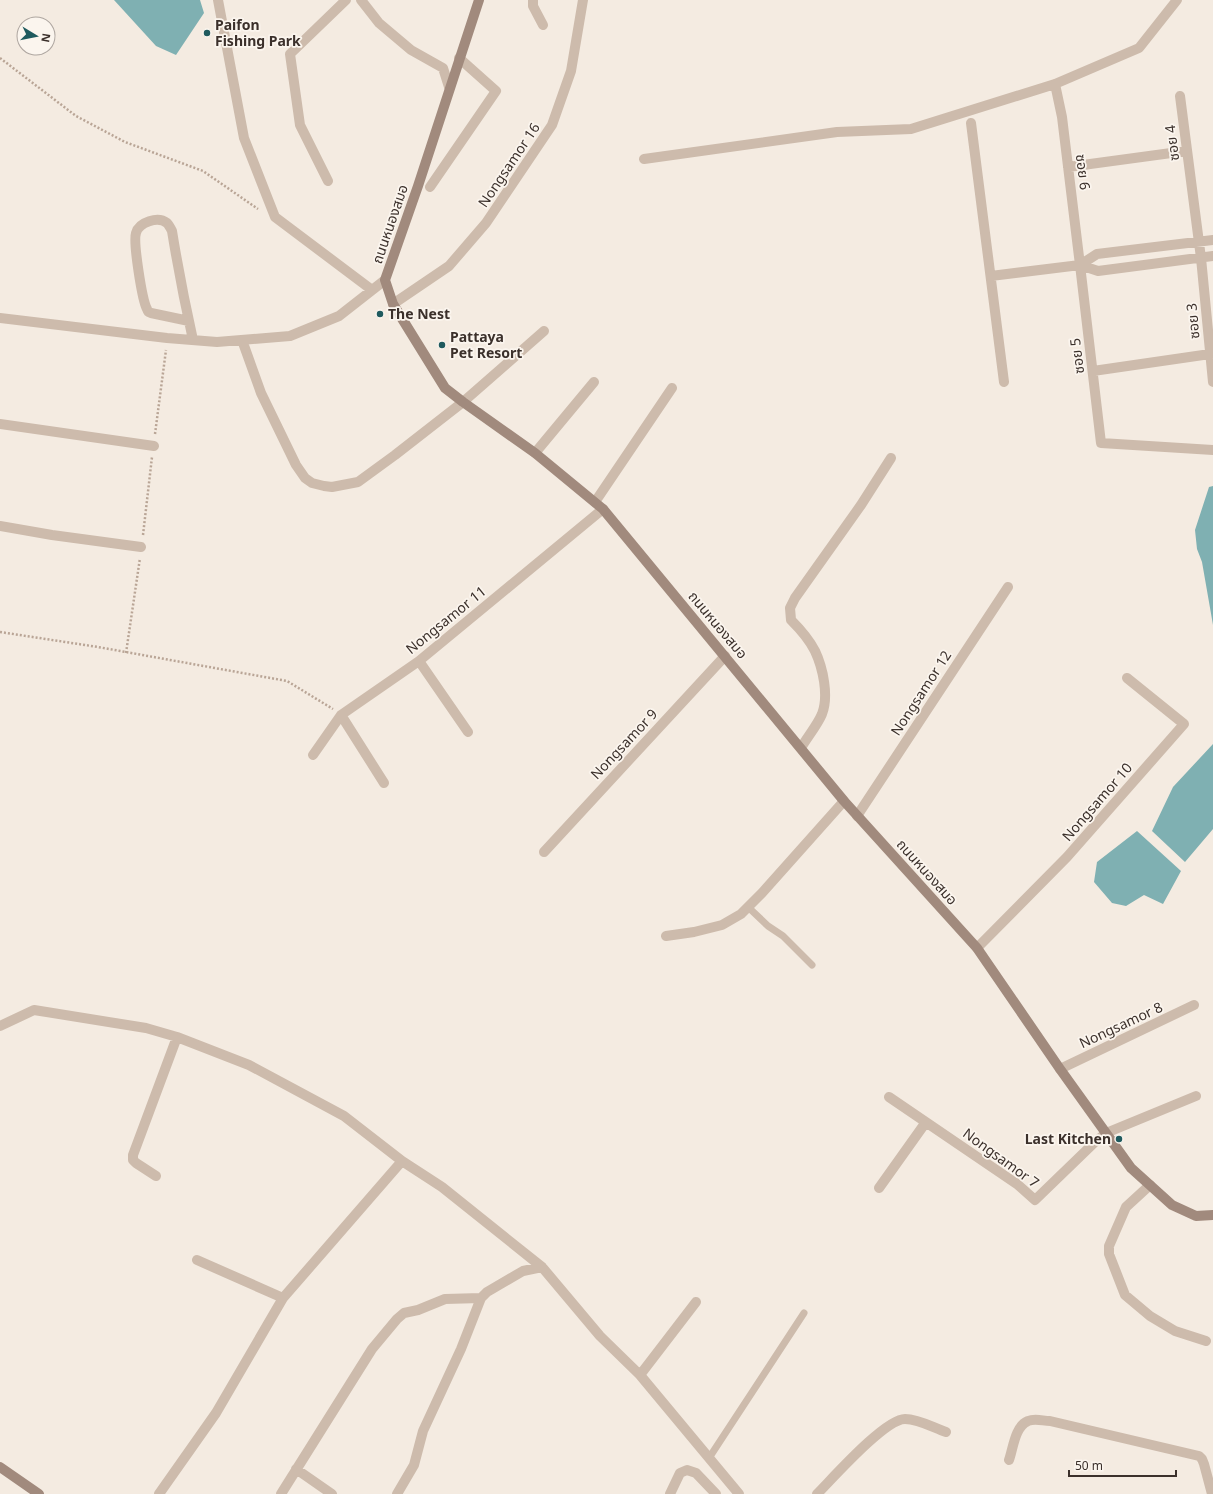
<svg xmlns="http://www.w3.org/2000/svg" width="1213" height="1494" viewBox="0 0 1213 1494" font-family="'Noto Sans','Noto Sans Thai',sans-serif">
	<rect width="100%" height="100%" fill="#f4ebe1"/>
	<!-- water -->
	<path fill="#7fb0b2" d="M114,0H200L204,13L176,55L156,46Z
		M1213,486V625L1202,562L1197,549L1195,530L1209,487Z
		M1213,744V829L1185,862L1152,831L1173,787Z
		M1137,831L1181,871L1163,904L1144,895L1126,906L1112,903L1094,882L1097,862Z"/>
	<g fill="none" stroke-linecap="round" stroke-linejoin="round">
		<!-- path -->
		<path stroke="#b9a596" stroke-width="2.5" stroke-dasharray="2 2" stroke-linecap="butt" d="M0,58L76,116L125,142L203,171L258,209
			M155,434L166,350
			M143,535L152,457
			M0,632L98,647L287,681L333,709
			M126,653L140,558"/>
		<!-- lane -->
		<path stroke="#cdbbac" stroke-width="7" d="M748,907L768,926L783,936L812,965
			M709,1458L804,1313"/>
		<!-- street -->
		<path stroke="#cdbbac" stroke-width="10" d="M218,0L244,138L275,217L372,290
			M361,0L379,23L411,50L443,68L449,87
			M533,0V6L543,25
			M1055,84L1062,117L1080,265L1101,443L1213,450
			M1180,96L1201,258L1213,382
			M971,123L1004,382
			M644,159L837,132L911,129L1055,84L1139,48L1177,0
			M1068,167L1186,151
			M328,181L300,125L290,54L346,0
			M430,187L496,91L459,58
			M1080,265L1098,271L1213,256
			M991,276L1080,265L1097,254L1213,240
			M393,304L449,266L486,223L552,125L571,71L583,0
			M0,318L167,338L217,342L290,336L339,316L385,280
			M189,321L151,313C148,312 148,312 147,309C142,300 133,242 136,233C139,222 158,216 167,223C169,225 171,229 172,231C178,268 185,304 193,340
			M242,340L261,393L296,465L305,478L312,483L324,486L332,487L358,482L395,455L463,402L544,331
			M1093,371L1210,354
			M0,424L154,446
			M535,453L594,382
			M595,502L672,388
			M0,526L52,535L141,547
			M419,661L468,732
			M341,715L384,783
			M801,748C807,737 817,726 822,714C829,696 823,668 815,651C809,639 800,629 791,620L790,608L795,598L861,505L891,458
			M313,755L341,715L419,661L603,509
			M857,816L1008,587
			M544,852L725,656
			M666,936L694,932L722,925L741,914L762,893L844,801
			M977,948L1067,857L1184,724L1127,678
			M0,1026L34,1010L146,1028L177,1037L249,1065L344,1116L402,1161L442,1187L542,1267L600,1336L640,1375L739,1494
			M1060,1069L1194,1005
			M889,1097L1017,1184L1035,1200L1095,1142L1106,1133L1196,1096
			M156,1176L136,1163L133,1160V1155L177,1037
			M1150,1185L1126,1207L1109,1246V1254L1125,1295L1150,1316L1175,1331L1206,1341
			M879,1188L926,1122
			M197,1260L283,1298
			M640,1375L696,1302
			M1009,1460C1013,1449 1015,1426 1028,1421C1035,1418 1043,1421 1050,1421L1199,1456L1202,1459L1204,1464L1212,1494
			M296,1469L332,1494
			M159,1494L216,1413L283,1298L402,1161
			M281,1494L372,1349L397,1319L404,1313L418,1310L445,1299L481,1298
			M397,1494L414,1465L423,1431L461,1349L481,1298L487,1292L523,1271L542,1267
			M670,1494L680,1473L687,1470L696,1473L716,1494
			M817,1494C833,1478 885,1419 905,1419C919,1419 934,1428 946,1432"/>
		<!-- secondary -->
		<path stroke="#a18a7d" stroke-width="10" d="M479,0L418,186L385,280L393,304L445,388L463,402L535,453L603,509L844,801L977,948L1060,1069L1131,1168L1172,1205L1196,1216L1213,1215
			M0,1467L39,1494"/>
	</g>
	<!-- markers -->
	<g fill="#1f5a5e" stroke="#fbf5ee" stroke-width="1.5">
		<circle cx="207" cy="33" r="4"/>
		<circle cx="380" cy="314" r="4"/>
		<circle cx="442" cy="345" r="4"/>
		<circle cx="1119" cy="1139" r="4"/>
	</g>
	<g text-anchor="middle" stroke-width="3.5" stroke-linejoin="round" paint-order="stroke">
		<!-- poi labels -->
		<g font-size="14" font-weight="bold" fill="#3b302b" stroke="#fbf5ee" text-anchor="start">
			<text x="215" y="30">Paifon<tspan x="215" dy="16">Fishing Park</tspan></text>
			<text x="388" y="319">The Nest</text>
			<text x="450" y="342">Pattaya<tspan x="450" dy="16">Pet Resort</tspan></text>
			<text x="1111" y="1144" text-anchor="end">Last Kitchen</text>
		</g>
		<!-- street labels -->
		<g font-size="14" fill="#3b302b" stroke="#fbf5ee">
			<text transform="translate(1172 143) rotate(-97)" y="5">ซอย 4</text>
			<text transform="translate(509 165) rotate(-56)" y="5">Nongsamor 16</text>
			<text transform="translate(1083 172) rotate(83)" y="5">ซอย 6</text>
			<text transform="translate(390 224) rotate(-71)" y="5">ถนนหนองสมอ</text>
			<text transform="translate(1193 321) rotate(-95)" y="5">ซอย 3</text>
			<text transform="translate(1077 356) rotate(-97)" y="5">ซอย 5</text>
			<text transform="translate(446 620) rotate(-39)" y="5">Nongsamor 11</text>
			<text transform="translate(718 625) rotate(50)" y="5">ถนนหนองสมอ</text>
			<text transform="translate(921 693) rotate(-57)" y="5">Nongsamor 12</text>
			<text transform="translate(624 744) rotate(-47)" y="5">Nongsamor 9</text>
			<text transform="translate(1097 802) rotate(-49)" y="5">Nongsamor 10</text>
			<text transform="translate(927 872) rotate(48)" y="5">ถนนหนองสมอ</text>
			<text transform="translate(1121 1025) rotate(-25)" y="5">Nongsamor 8</text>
			<text transform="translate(1001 1158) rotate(36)" y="5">Nongsamor 7</text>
		</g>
	</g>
	<!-- north arrow -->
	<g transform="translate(36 36) rotate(100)"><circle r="19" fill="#fbf5ee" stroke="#aea6a0"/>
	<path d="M0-3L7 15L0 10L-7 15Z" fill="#1f5a5e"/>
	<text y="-6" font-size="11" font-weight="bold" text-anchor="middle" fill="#3b302b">N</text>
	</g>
	<!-- scale -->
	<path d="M1069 1470v6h107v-6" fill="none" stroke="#3b302b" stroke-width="2"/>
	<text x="1075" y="1470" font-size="12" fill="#3b302b" stroke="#fbf5ee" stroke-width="3" paint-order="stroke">50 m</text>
</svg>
